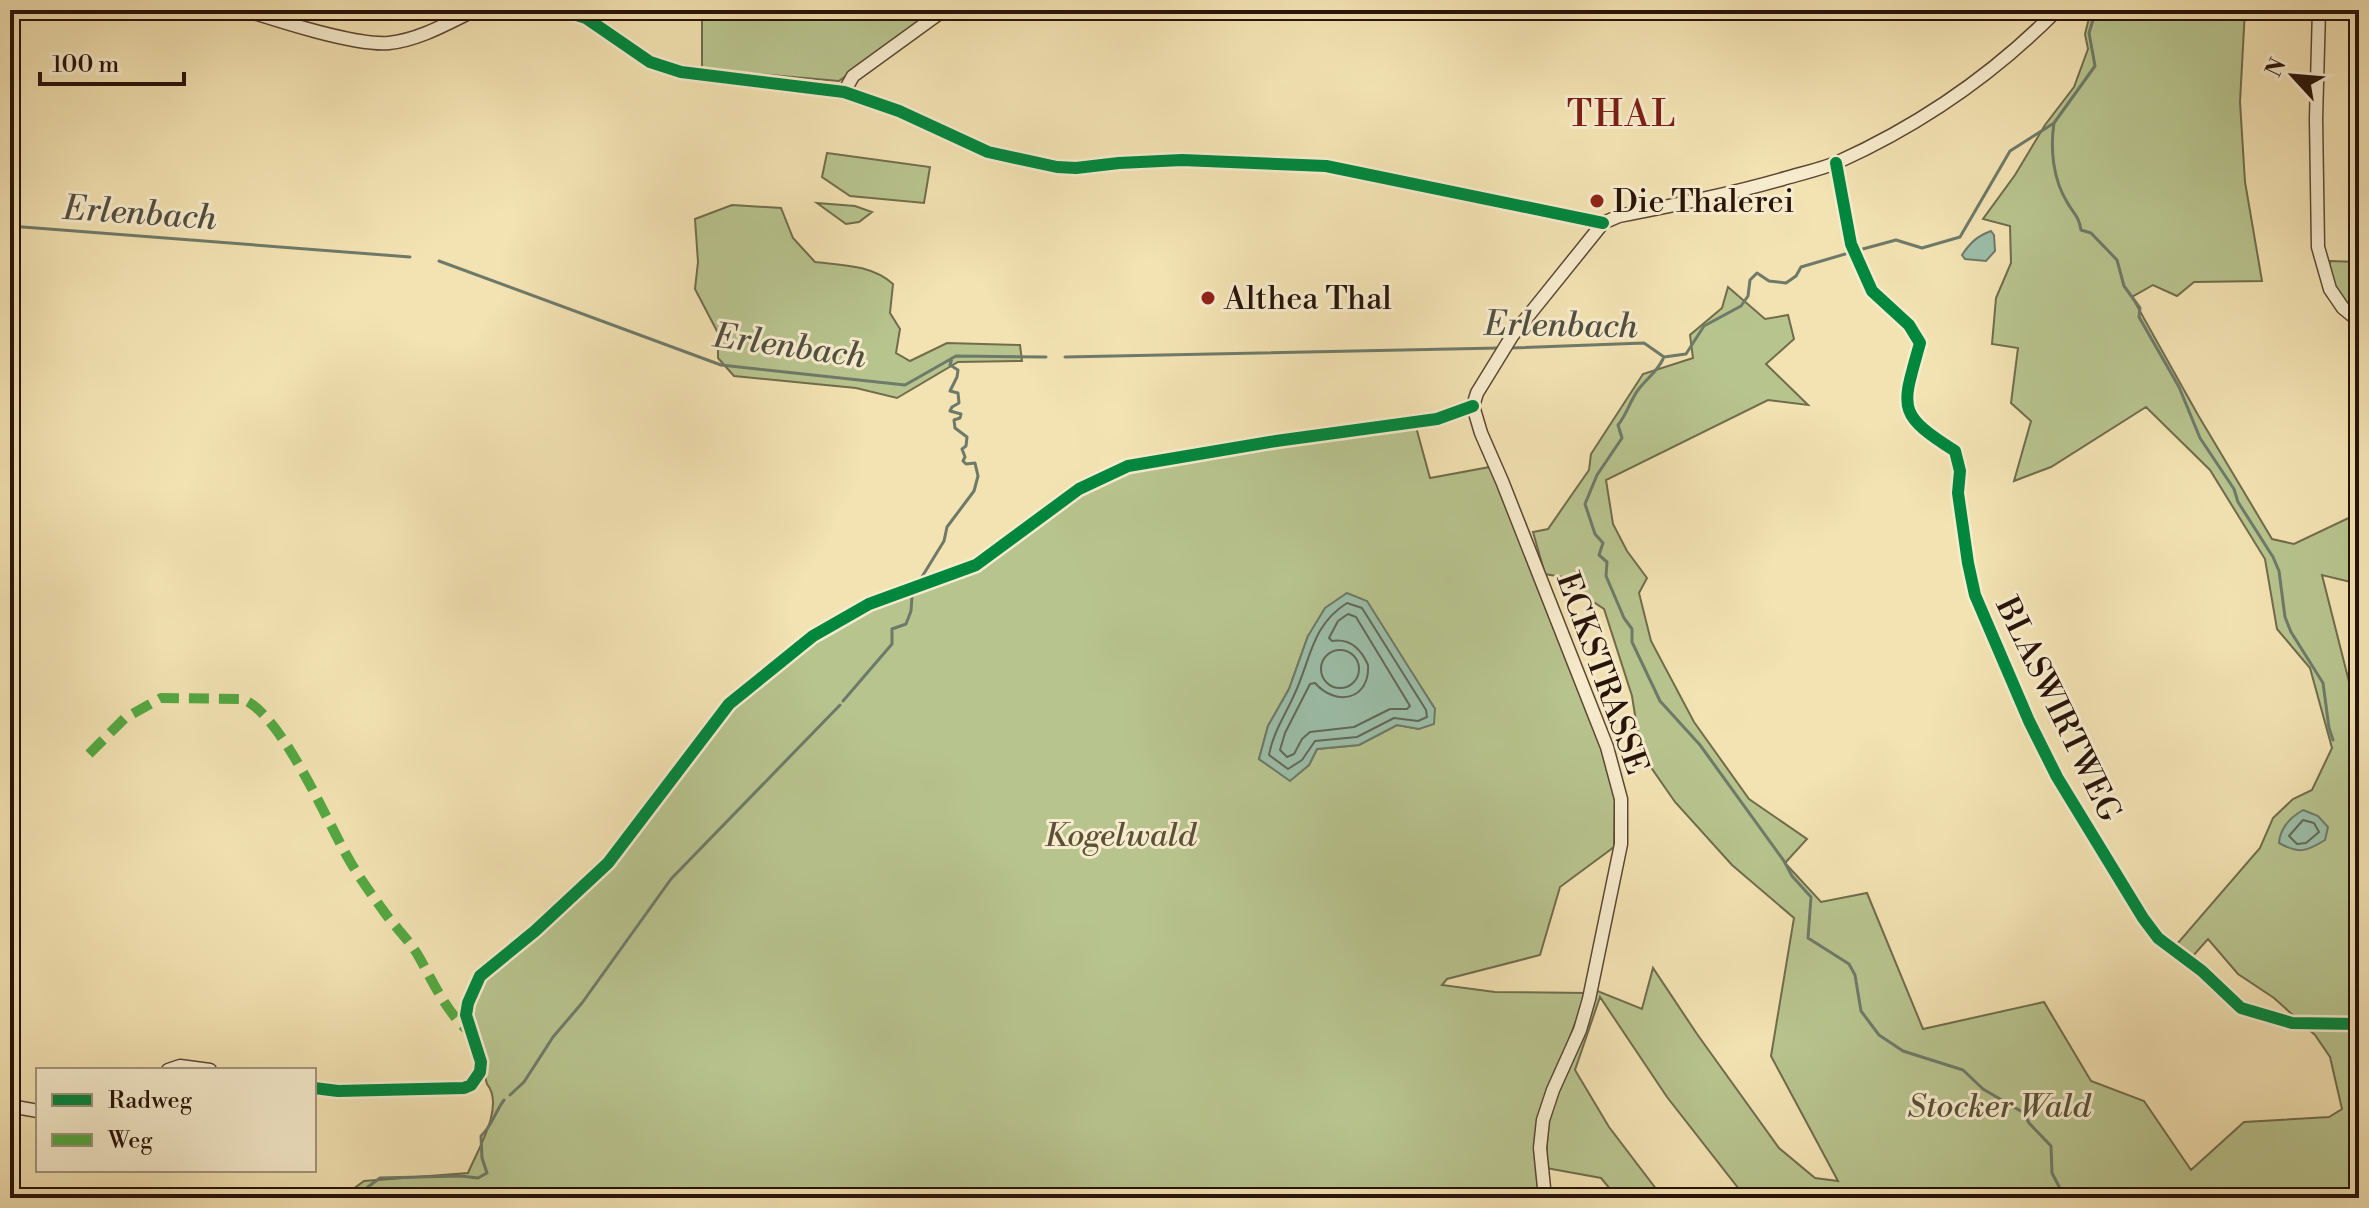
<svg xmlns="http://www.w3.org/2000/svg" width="2369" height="1208" viewBox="0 0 2369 1208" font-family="'Libre Bodoni',serif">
	<rect width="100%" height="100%" fill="#f3e2b2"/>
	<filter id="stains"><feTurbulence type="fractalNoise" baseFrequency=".0025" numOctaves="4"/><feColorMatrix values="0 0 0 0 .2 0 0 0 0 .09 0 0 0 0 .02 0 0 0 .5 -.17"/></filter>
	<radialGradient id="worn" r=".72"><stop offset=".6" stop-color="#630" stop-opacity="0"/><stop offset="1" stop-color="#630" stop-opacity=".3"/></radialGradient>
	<!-- green -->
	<path fill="#b8c48e" stroke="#706c4c" stroke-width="2" fill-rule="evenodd" d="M702,10H936L839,81L702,69Z
		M2091,10H2245L2240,102L2245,182L2262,281L2194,282L2177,296L2153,285L2132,297L2198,415L2272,539L2294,544L2355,515L2359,507V584L2322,575L2359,721V1198H1746L1667,1097L1600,997L1575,1070L1609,1127L1663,1198H1614L1615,1195L1601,1178L1546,1168L1548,1120L1595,990L1642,1009L1653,968L1697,1034L1779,1148L1815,1178L1838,1181L1771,1056L1794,918L1732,865L1675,802L1641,753L1632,696L1604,609L1586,597L1574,579L1545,574L1533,532L1548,529L1589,470L1591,454L1643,374L1693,358L1690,335L1722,308L1728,287L1765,319L1788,315L1794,339L1766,364L1808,405L1768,400L1606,480L1613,524L1627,551L1647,578L1639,593L1651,641L1694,722L1749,799L1807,839L1785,863L1821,902L1867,893L1923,1029L2044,1002L2091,1081L2144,1101L2191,1170L2244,1122L2329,1117L2342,1109L2330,1057L2315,1035L2274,998L2238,974L2208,939L2193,956L2177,944L2260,848L2273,818L2293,799L2312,790L2332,748L2310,668L2277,629L2265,559L2210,470L2146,407L2051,467L2014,481L2031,421L2011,403L2018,348L1992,344L1996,298L2011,263L2010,226L1983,219L2015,175L2045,125L2074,87L2088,49L2085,34Z
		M827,153L930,167L924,203L850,196L822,177Z
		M817,203L855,206L872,212L859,222L846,224Z
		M732,205L781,208L793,238L815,262C842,265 872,265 893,284L890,313L900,329L896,353L910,361L947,343L1020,345L1022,361L958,362L897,398L856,388L734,376L718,358V333L695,289L698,262L695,219Z
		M2330,261L2359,262V319C2344,302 2324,286 2330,261Z
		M1416,427L1430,478L1490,467L1603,749L1615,800L1614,847L1560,887L1540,955L1447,979L1442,985L1495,992L1587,993L1548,1093L1542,1198H341L364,1181L468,1173C478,1149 505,1106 487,1084L468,1014L482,979L564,910L729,707L839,622L870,606L929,588L1081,491L1129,470L1275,444ZM1308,636L1408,667L1435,709L1419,729L1397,725L1359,745L1317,749L1309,765L1290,780L1259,759L1268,726L1289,689Z"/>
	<!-- water -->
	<path fill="#9cbea9" stroke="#6e7a69" stroke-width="2" d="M1991,231L1994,235L1995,251L1986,261L1965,259L1962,255C1970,243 1977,236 1991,231Z
		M1347,593L1367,601L1435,709L1434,724L1419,729L1397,725L1359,745L1317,749L1309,765L1290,781L1259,759L1268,726L1289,689L1308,636L1325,608Z
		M2303,810L2318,816L2328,827L2325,840C2306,852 2299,854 2279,843C2280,828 2291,817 2303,810Z"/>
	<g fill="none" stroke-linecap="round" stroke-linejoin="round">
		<!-- shore -->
		<path stroke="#626859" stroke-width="2" d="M1347,603L1362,608L1426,710L1427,717L1418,721L1394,718L1357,737L1315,741L1302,760L1288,769L1269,755C1273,732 1286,714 1295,693C1311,658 1312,625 1347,603Z
			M1348,614L1356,617L1410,706L1407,709H1390L1354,727L1310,732L1302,739L1294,754L1287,757L1280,750L1285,733L1310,684L1315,683C1336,707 1370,700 1368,665C1361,649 1350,638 1332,641L1329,638L1338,621Z
			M1321 669a19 19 0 1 1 38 0a19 19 0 1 1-38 0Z
			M2303,820L2314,823L2319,832L2306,843L2297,844L2289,836Z"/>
		<!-- stream -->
		<path stroke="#6e7a69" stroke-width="3" d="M2054,123C2050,149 2053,179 2067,202C2073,213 2079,216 2081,230L2091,233L2117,260L2124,286L2140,308L2139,317L2179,387L2200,438L2234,489L2238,502L2273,557L2279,571L2285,617L2291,632L2323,683L2329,728L2333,740
			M10,226L410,257
			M1859,250L1896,240L1922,248L1960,237L2010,151L2054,123L2095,66L2089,33L2096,10
			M439,261L721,365L905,385L956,356L1046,357
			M1510,348L1644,343L1664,357L1686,354L1704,326L1741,306L1748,296L1750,280L1757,273L1769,281L1786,283L1796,276L1801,267L1852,252
			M1065,357L1499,348
			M1663,359C1657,372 1647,378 1638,390C1630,401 1627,414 1618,425L1622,438L1597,475L1585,504L1595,534L1603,543L1599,555L1607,562L1606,576L1624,618L1632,629V642L1660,701L1700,745L1784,861L1792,876L1811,897L1808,938L1849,964L1855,975L1861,1011L1879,1035L1903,1051L1963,1070L1983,1089L2024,1113L2029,1123L2051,1146L2052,1173L2065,1198
			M920,580L944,541L947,527L974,491L978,476L975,463L966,464L963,461L965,457L962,449L966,446L967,437L955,428L954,420L960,418L961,414L950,411L952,407L959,403L958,393L950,391L957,377L958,370L950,365L952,358
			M843,701L892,644V629L906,624L911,611L912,596
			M510,1095L524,1082L553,1037L582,1003L671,879L840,705
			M353,1198L380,1178L460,1176L478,1178L487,1173L482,1158L481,1136C492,1126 495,1112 504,1100"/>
		<defs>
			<path id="minor" d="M245,10C279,21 356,46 389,43C419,40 448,23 475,10
				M560,10L586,18L650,62L681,72L844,92L899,111L988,152L1057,167L1076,168L1119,163L1182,160L1326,166L1603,223
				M2319,10L2316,119L2318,247L2330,289L2343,308L2359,321
				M844,92L853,76L944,10
				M1836,163L1851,244L1872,291L1909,325L1920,343C1902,408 1895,413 1955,451L1960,471L1958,493L1968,563L1975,595L2029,721L2057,777L2143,918L2158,938L2202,971L2241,1008L2292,1023L2359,1024
				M1473,406L1481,433L1502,481L1607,747L1621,799V844L1589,999L1580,1030L1553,1090L1543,1120L1540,1148L1545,1198
				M1473,406L1477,393L1512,336L1603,223L1619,216C1675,205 1731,194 1786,178C1803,173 1822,169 1838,162C1920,125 1994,74 2057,10
				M168,1070L180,1066L210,1070
				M314,1088L338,1091L464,1088L471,1085L480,1072L481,1062L466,1015L468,1003L480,976L535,931L608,863L729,704L813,636L869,604L976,565L1079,489L1128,466L1276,441L1437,419L1473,406
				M10,1106L38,1111"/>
		</defs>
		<!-- minor casing -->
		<use href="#minor" stroke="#5b4733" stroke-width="15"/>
		<!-- minor -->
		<use href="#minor" stroke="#f7eccd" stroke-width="12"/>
		<!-- quiet -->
		<path stroke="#53a841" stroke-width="10" stroke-dasharray="20 10" stroke-linecap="butt" d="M89,754L125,718L161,698L243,699C282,716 325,817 347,856C358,876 372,895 385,913C396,928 410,941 419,957C433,982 445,1009 466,1029"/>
		<defs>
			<path id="cycleway" d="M560,10L586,18L650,62L681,72L844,92L899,111L988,152L1057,167L1076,168L1119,163L1182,160L1326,166L1603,223
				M1836,163L1851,244L1872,291L1909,325L1920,343C1902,408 1895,413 1955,451L1960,471L1958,493L1968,563L1975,595L2029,721L2057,777L2143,918L2158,938L2202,971L2241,1008L2292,1023L2359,1024
				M314,1088L338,1091L464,1088L471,1085L480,1072L481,1062L466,1015L468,1003L480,976L535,931L608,863L729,704L813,636L869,604L976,565L1079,489L1128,466L1276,441L1437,419L1473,406"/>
		</defs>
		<!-- cycleway casing -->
		<use href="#cycleway" stroke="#f7eccd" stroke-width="17"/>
		<!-- cycleway -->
		<use href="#cycleway" stroke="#00873e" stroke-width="12"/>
	</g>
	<!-- markers -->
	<g fill="#8f2418" stroke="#f7eccd" stroke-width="3">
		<circle cx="1597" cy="201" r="8"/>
		<circle cx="1208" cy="298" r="8"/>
	</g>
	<g text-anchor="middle" stroke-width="6" stroke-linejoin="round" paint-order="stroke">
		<!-- poi labels -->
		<g font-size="32" fill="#281309" stroke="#f7eccd" text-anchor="start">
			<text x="1613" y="212">Die Thalerei</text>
			<text x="1224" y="309">Althea Thal</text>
		</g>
		<!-- street labels -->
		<g font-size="32" fill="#281309" stroke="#f7eccd">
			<text transform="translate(1603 673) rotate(70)" y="11">ECKSTRASSE</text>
			<text transform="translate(2059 709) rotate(64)" y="11">BLASWIRTWEG</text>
		</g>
		<!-- park labels -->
		<g font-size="32" font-style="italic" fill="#5a5138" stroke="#f7eccd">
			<text x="1120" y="846">Kogelwald</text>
			<text x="1999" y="1117">Stocker Wald</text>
		</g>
		<!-- water labels -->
		<g font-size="34" font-style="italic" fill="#514f41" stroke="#f7eccd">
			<text transform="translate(140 212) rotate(4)" y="12">Erlenbach</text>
			<text transform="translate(1561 324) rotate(1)" y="12">Erlenbach</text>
			<text transform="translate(790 345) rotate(8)" y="12">Erlenbach</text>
		</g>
		<!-- quarter labels -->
		<g font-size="36" letter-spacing="2" fill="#7a1f14" stroke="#f7eccd">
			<text x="1622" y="126">THAL</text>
		</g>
	</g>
	<!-- margin -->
	<rect width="2369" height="1208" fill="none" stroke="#f3e2b2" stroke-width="40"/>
	<rect x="12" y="12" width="2345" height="1184" fill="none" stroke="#281309" stroke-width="4"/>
	<rect x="20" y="20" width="2329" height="1168" fill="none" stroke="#281309" stroke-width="2"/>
	<!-- legend -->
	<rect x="36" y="1068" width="280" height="104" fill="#f7eccd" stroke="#a4957f" stroke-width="2"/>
	<rect x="52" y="1094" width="40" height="12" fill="#00873e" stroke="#a4957f" stroke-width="2"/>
	<text x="108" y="1108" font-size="24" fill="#281309">Radweg</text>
	<rect x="52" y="1134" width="40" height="12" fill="#53a841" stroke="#a4957f" stroke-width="2"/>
	<text x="108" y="1148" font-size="24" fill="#281309">Weg</text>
	<!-- north arrow -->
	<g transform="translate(2293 76) rotate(296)" stroke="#f7eccd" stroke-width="6" paint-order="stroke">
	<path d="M0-6L14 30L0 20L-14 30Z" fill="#281309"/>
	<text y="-12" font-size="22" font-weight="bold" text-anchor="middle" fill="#281309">N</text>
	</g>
	<!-- scale -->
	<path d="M40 72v12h144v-12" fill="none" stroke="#281309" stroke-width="4"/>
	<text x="52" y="72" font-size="24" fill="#281309" stroke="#f7eccd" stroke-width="6" paint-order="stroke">100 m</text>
	<rect width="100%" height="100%" filter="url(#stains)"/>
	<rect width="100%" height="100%" fill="url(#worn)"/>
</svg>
